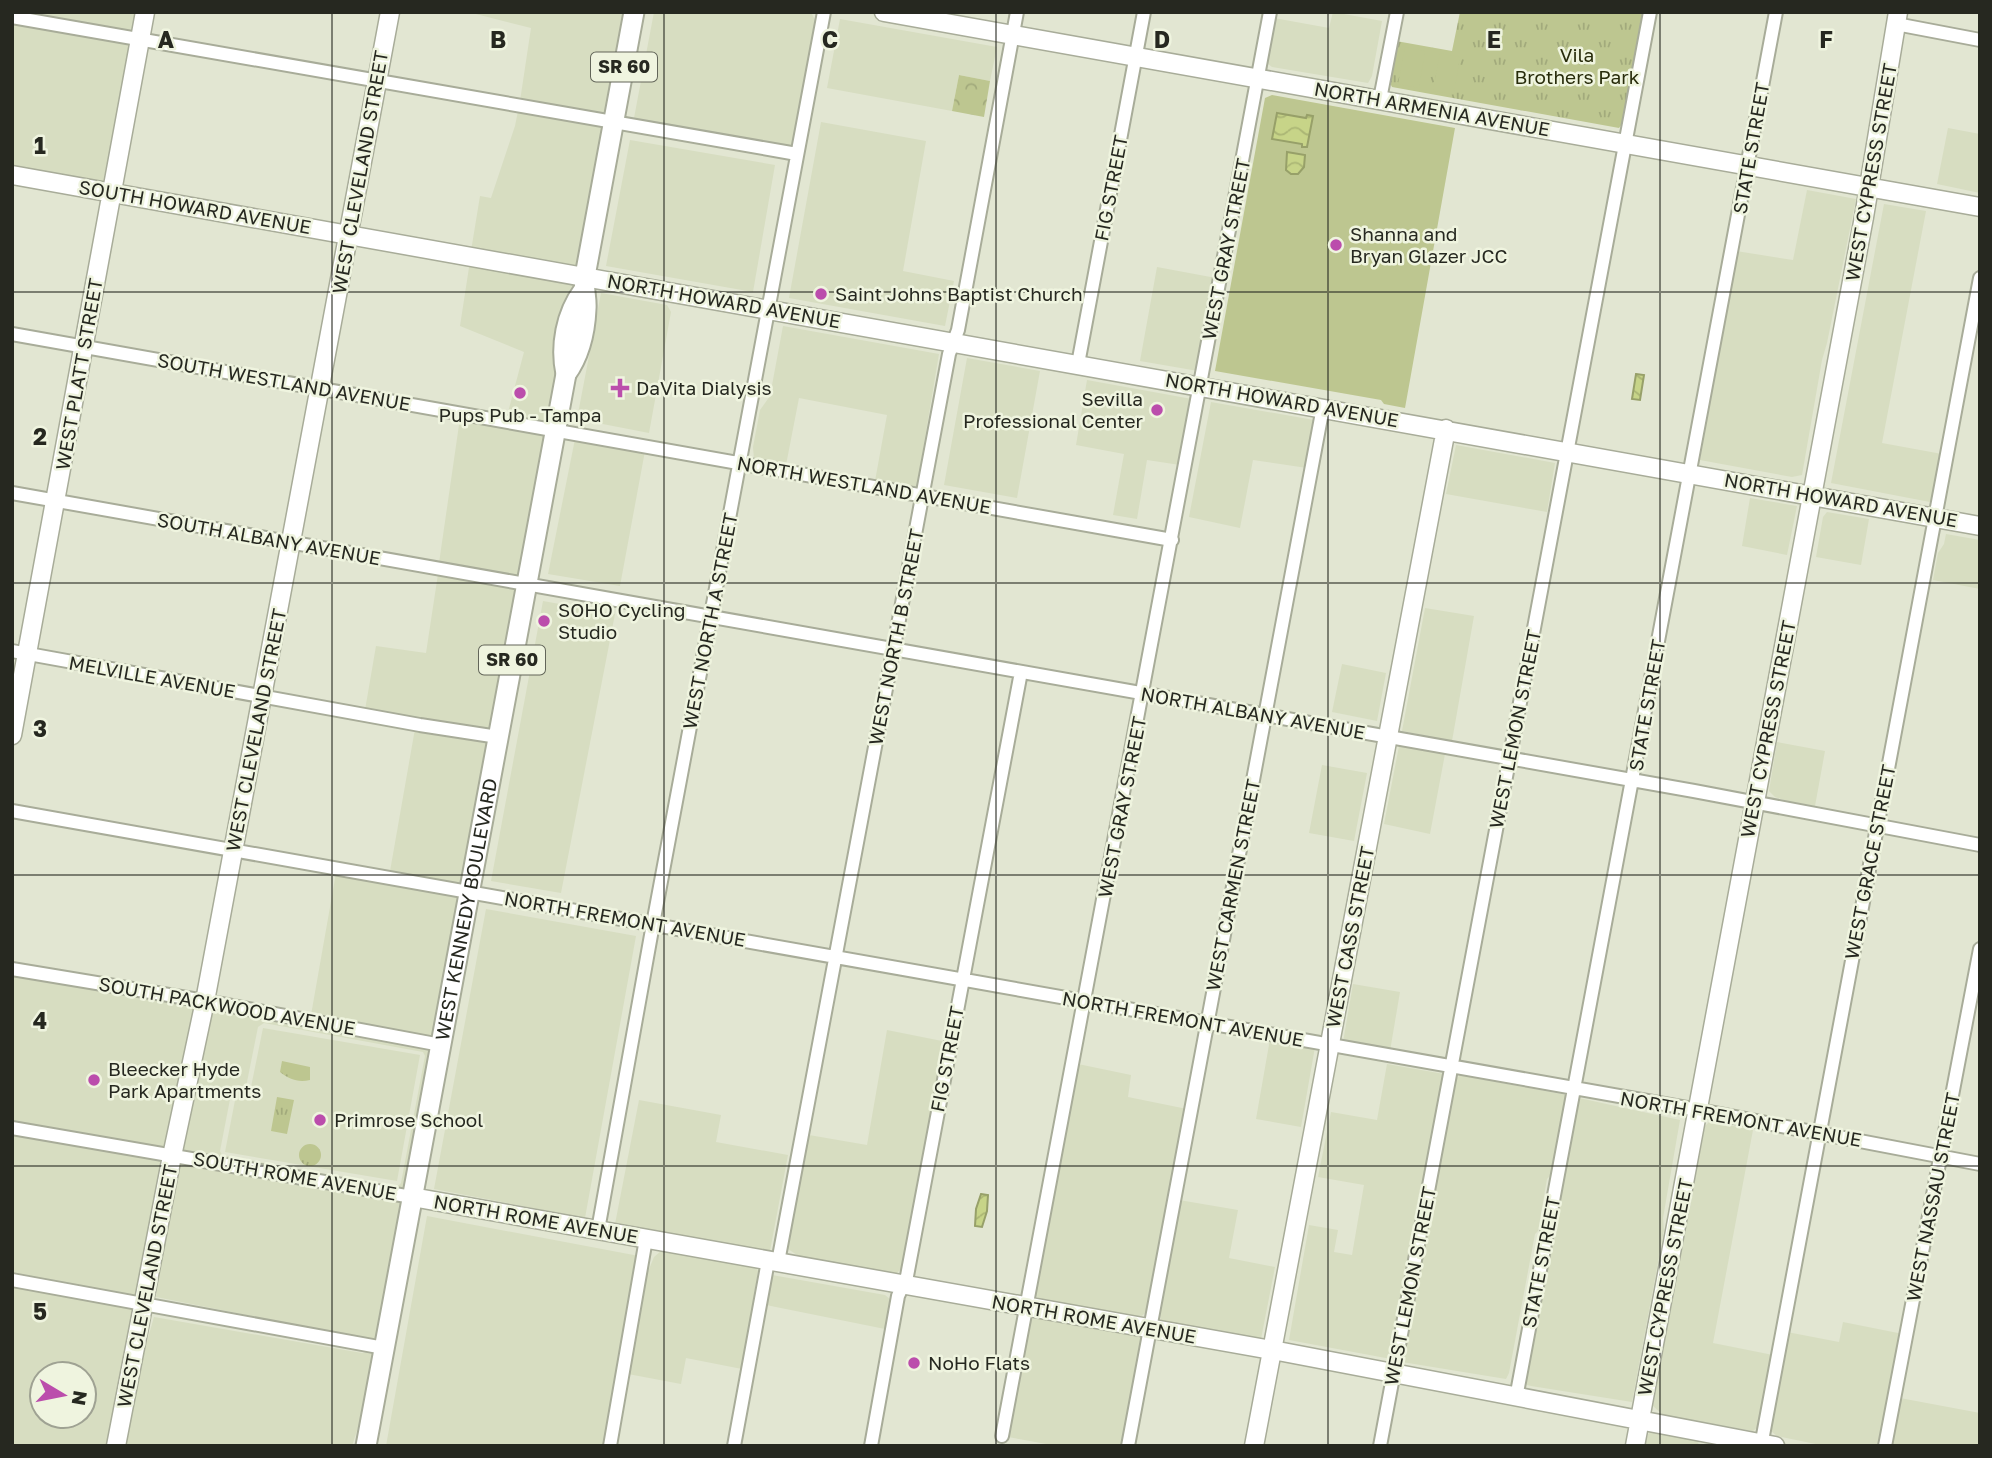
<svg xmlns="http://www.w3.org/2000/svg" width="1992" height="1458" viewBox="0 0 1992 1458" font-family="'Golos Text',sans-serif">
	<defs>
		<pattern id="grass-tufts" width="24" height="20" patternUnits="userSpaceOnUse" patternTransform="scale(1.75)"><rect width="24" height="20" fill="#bdc690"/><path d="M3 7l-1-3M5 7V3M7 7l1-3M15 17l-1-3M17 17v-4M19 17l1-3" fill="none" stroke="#a2aa7c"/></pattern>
		<pattern id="forest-crowns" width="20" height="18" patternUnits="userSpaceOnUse" patternTransform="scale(1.75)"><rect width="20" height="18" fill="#bdc690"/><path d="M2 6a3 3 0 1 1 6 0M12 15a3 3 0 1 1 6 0" fill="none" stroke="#a2aa7c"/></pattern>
		<pattern id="water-waves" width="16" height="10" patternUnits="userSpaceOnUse" patternTransform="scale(1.75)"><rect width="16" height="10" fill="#c7d488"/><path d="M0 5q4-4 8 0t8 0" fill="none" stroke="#abb675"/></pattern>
	</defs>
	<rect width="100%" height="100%" fill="#e2e6d2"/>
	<!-- built -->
	<path fill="#d7ddc1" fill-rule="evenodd" d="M17,12H139L135,33Z
		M468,12H628L608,116L520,101L531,28Z
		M654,12L812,14L815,20L794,140L791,145L786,147L638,121L634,118Z
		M1333,12L1382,21L1372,76L1368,83L1272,67L1268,64L1267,59L1274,18L1329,28Z
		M840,19L997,47L990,81L959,75L952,111L827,88Z
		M12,22L133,43L102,186L12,169Z
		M518,111L606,127L580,270L471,251L480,196L491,198L515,126Z
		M821,122L926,141L903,271L954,281L945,326L789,298Z
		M1948,128L1980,134V193L1937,184Z
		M630,140L775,165L753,292L606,266Z
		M1807,190L1856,199L1827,343L1822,360L1802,475L1792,477L1700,460L1736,251L1793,260Z
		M1884,204L1926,211L1882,443L1942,454L1933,500L1930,502L1831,483Z
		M470,261L578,280L550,423L507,416L524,352L460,326Z
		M1157,267L1216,278L1198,371L1140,361Z
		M601,293L667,305L671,312L649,433L577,419Z
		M783,326L939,354L917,486L913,488L875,481L887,415L799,398L786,465L754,460L753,447L760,410L770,396Z
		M967,358L1040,371L1017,498L944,485Z
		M1087,380L1192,399L1180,465L1147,460L1137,519L1113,515L1124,454L1076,445Z
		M1211,402L1314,420L1307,468L1253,460L1240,528L1189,517Z
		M460,418L549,434L521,577L439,563Z
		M575,439L645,451L620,586L548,574Z
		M1456,445L1555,463L1547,512L1446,494Z
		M1750,498L1797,506L1787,555L1742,546Z
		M1827,512L1869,519L1861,565L1816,557L1823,517Z
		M1946,534L1980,540V589L1933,580L1938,553L1944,544Z
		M438,574L519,588L493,731L365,710L376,646L426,653Z
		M543,601L615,614L561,893L491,881Z
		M1425,608L1474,616L1452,741L1402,731Z
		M1342,664L1386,673L1377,721L1332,712Z
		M416,723L498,737L469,891L389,877Z
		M1777,742L1825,751L1815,806L1787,801L1775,797L1769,791Z
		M1399,746L1445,754L1430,834L1384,824Z
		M1322,765L1367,773L1354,841L1309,833Z
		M336,873L462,895L436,1039L311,1015Z
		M486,909L636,936L585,1218L434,1189Z
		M12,975L198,1005L167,1149L12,1123Z
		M1353,984L1400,992L1390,1051L1343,1042Z
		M210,1007L434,1049L407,1191L179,1151ZM264,1023L423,1052L425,1056L401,1183L399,1185L377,1184L222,1155L220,1151L232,1089L237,1085L246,1087L258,1027Z
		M263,1028L420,1055L397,1181L225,1152L237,1090L250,1092Z
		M887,1030L947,1042L903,1267L896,1274L800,1257L788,1249L809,1135L867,1145Z
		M1270,1039L1315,1047L1301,1127L1256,1119Z
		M1078,1064L1131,1075L1128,1097L1187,1109L1148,1311L1139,1318L1045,1302L1034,1295Z
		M1387,1064L1444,1074L1391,1359L1289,1340L1309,1225L1338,1230L1334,1252L1352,1255L1364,1185L1318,1177L1331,1112L1377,1120Z
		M1460,1075L1566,1095L1567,1099L1555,1171L1547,1179L1538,1231L1535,1234L1509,1373L1506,1379L1402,1362L1455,1080Z
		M1579,1098L1680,1120L1663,1218L1664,1230L1632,1402L1531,1386L1527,1385L1525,1379Z
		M639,1100L721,1115L716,1142L788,1155L770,1251L615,1224Z
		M1710,1121L1753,1130L1713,1343L1773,1355L1758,1427L1753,1431L1663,1415L1653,1406L1705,1126Z
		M12,1133L165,1160L138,1298L12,1274Z
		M172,1156L412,1197L384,1348L352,1446H117L154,1317L362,1353L383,1348L365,1339L156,1297Z
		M1179,1200L1238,1210L1229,1258L1275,1267L1261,1339L1161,1321L1159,1308Z
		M427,1216L639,1256L604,1446H386Z
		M661,1251L756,1268L758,1271L742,1369L686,1358L681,1384L628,1374L647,1274L654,1257Z
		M772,1275L885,1295L890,1299L885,1329L766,1305Z
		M12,1285L137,1309L109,1446H12ZM42,1374H84V1416H42Z
		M1034,1316L1139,1334L1141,1336L1143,1341L1122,1446H1057L1008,1437L1029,1320Z
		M1843,1322L1903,1334L1881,1446H1825L1777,1436L1771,1431L1770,1425L1787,1332L1839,1342Z
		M1900,1398L1980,1413V1446H1892Z
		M1652,1431L1699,1440L1698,1446H1645L1648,1434Z"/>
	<!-- grass -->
	<path fill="url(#grass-tufts)" d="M1460,12H1632L1645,15L1625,120L1619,128L1392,87L1389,81L1396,41L1452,51Z
		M282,1061L310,1067V1080C298,1083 289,1079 280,1072Z
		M277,1097L294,1100L287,1134L271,1131Z
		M299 1155a11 11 0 1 1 22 0a11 11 0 1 1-22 0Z"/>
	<!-- forest -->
	<path fill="url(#forest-crowns)" d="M959,75L990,81L984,117L952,111Z"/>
	<!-- pitch -->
	<path fill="#bdc690" d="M1405,47L1425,51L1419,88L1398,84Z
		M1440,53L1460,57L1454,94L1433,91Z
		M1272,95L1455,128L1405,408L1384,404L1381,400L1215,371L1265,98Z"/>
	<!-- water -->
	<path fill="url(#water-waves)" stroke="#97a069" stroke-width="2" d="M1277,113L1306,118L1307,115L1313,116L1307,147H1302V144L1272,139Z
		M1287,152L1305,155L1304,167L1298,174H1291L1286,170Z
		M1636,374L1644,375L1640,400L1632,399Z
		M981,1194L988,1195L987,1211L982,1227L975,1226L976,1209Z"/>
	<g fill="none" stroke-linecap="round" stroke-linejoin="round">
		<defs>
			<path id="street" d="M12,17L797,154
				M1896,24L1980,40
				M1380,99L1397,12
				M12,334L1172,540
				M1078,364L1144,12
				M12,493L1694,791L1980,845
				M12,651L420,725L498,737
				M12,811L1698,1110L1980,1164
				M12,969L205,1001L441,1045
				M12,1128L412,1197
				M598,1230L653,924L824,12
				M778,1262L949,354L958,330L1017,12
				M12,1280L384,1348
				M1516,1398L1776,12
				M1002,1436L1270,12
				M610,1446L646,1239
				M734,1446L768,1261
				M871,1446L898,1296L907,1276L1021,672
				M1128,1446L1323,407
				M1380,1446L1650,12
				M1761,1446L1980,278
				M1885,1446L1980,949"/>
			<path id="secondary" d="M884,12L1980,207
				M12,175L1980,526
				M12,735L145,12
				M412,1197L1283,1352L1775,1446
				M116,1446L172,1156L205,1001L390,12
				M1254,1446L1446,429
				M1635,1446L1864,217L1898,12"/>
			<g id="primary">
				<path d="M566,374C579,356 585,332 586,309C587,297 583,290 585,276L634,12"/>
				<path id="s1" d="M366,1446L566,374C560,346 566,314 583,291"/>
			</g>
		</defs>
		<!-- street casing -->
		<use href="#street" stroke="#a8ac99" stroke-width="16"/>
		<!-- secondary casing -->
		<use href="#secondary" stroke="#a8ac99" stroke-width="21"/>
		<!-- primary casing -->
		<use href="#primary" stroke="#a8ac99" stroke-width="23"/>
		<!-- street -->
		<use href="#street" stroke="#fff" stroke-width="12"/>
		<!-- secondary -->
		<use href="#secondary" stroke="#fff" stroke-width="18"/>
		<!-- primary -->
		<use href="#primary" stroke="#fff" stroke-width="19"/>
	</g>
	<!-- grid -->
	<path fill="none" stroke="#262820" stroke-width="2" stroke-opacity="0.55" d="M332,12V1446M664,12V1446M996,12V1446M1328,12V1446M1660,12V1446M12,292H1980M12,583H1980M12,875H1980M12,1166H1980"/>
	<!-- markers -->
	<g fill="#bb4dac" stroke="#eff4df" stroke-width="2.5">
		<circle cx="1336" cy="245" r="7"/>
		<circle cx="821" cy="294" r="7"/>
		<path d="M616.5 377.5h7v7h7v7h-7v7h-7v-7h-7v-7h7z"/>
		<circle cx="520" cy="393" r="7"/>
		<circle cx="1157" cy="410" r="7"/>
		<circle cx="544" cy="621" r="7"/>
		<circle cx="94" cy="1080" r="7"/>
		<circle cx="320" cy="1120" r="7"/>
		<circle cx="914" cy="1363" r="7"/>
	</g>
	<g text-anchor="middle" stroke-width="5" stroke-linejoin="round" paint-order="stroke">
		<!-- shield labels -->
		<g fill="#eff4df" stroke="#626559" stroke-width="2">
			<rect x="591" y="52.5" width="66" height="29" rx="5"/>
			<rect x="479" y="645.5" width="66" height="29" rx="5"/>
		</g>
		<g font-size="18" font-weight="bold" fill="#262820">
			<text x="624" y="73">SR 60</text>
			<text x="512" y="666">SR 60</text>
		</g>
		<!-- park labels -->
		<g font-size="19" fill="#282c0b" stroke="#eff4df">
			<text x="1577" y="62">Vila<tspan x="1577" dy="22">Brothers Park</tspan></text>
		</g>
		<!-- street labels -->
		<g font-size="19" fill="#262820" stroke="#eff4df">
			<text transform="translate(1432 109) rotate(10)" y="7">NORTH ARMENIA AVENUE</text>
			<text transform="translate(1751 148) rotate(-80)" y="7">STATE STREET</text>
			<text transform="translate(360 172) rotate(-80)" y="7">WEST CLEVELAND STREET</text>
			<text transform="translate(1871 172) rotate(-80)" y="7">WEST CYPRESS STREET</text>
			<text transform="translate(1111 188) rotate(-79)" y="7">FIG STREET</text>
			<text transform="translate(195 207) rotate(10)" y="7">SOUTH HOWARD AVENUE</text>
			<text transform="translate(1226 249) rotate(-79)" y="7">WEST GRAY STREET</text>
			<text transform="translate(724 301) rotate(10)" y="7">NORTH HOWARD AVENUE</text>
			<text transform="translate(79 374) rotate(-80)" y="7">WEST PLATT STREET</text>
			<text transform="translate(284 382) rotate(10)" y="7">SOUTH WESTLAND AVENUE</text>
			<text transform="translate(1282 400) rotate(10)" y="7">NORTH HOWARD AVENUE</text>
			<text transform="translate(864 485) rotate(10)" y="7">NORTH WESTLAND AVENUE</text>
			<text transform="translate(1841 500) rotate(10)" y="7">NORTH HOWARD AVENUE</text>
			<text transform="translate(269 539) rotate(10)" y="7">SOUTH ALBANY AVENUE</text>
			<text transform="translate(710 621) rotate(-79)" y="7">WEST NORTH A STREET</text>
			<text transform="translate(896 637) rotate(-79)" y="7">WEST NORTH B STREET</text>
			<text transform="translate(152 677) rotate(10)" y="7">MELVILLE AVENUE</text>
			<text transform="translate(1647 705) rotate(-80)" y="7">STATE STREET</text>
			<text transform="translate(1253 713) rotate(10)" y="7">NORTH ALBANY AVENUE</text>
			<text transform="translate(1515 729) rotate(-79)" y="7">WEST LEMON STREET</text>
			<text transform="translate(1768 729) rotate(-79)" y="7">WEST CYPRESS STREET</text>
			<text transform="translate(256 730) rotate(-79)" y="7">WEST CLEVELAND STREET</text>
			<text transform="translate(1122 807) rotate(-79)" y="7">WEST GRAY STREET</text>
			<text transform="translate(1870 862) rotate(-79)" y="7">WEST GRACE STREET</text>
			<text transform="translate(1233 885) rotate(-79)" y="7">WEST CARMEN STREET</text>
			<text dy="7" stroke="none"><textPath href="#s1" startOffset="546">WEST KENNEDY BOULEVARD</textPath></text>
			<text transform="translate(625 919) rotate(10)" y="7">NORTH FREMONT AVENUE</text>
			<text transform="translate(1350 937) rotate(-79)" y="7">WEST CASS STREET</text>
			<text transform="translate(227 1006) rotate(10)" y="7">SOUTH PACKWOOD AVENUE</text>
			<text transform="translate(1183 1019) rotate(10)" y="7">NORTH FREMONT AVENUE</text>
			<text transform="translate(947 1059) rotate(-79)" y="7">FIG STREET</text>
			<text transform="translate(1741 1119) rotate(10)" y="7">NORTH FREMONT AVENUE</text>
			<text transform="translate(295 1176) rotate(10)" y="7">SOUTH ROME AVENUE</text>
			<text transform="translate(1933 1197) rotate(-79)" y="7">WEST NASSAU STREET</text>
			<text transform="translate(536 1219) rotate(10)" y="7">NORTH ROME AVENUE</text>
			<text transform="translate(1541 1262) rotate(-79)" y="7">STATE STREET</text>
			<text transform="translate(147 1286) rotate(-79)" y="7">WEST CLEVELAND STREET</text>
			<text transform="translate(1410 1286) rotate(-79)" y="7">WEST LEMON STREET</text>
			<text transform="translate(1665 1287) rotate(-79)" y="7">WEST CYPRESS STREET</text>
			<text transform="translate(1094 1319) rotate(10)" y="7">NORTH ROME AVENUE</text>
		</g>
		<!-- poi labels -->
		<g font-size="19" fill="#262820" stroke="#eff4df" text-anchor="start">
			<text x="1350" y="241">Shanna and<tspan x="1350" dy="22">Bryan Glazer JCC</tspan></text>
			<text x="835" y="301">Saint Johns Baptist Church</text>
			<text x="636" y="395">DaVita Dialysis</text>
			<text x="1143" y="406" text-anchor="end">Sevilla<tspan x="1143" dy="22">Professional Center</tspan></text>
			<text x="520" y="422" text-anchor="middle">Pups Pub - Tampa</text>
			<text x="558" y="617">SOHO Cycling<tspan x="558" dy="22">Studio</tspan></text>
			<text x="108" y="1076">Bleecker Hyde<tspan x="108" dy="22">Park Apartments</tspan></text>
			<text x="334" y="1127">Primrose School</text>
			<text x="928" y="1370">NoHo Flats</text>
		</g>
	</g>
	<g font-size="23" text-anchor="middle" font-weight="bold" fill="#262820" stroke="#eff4df" stroke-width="5" stroke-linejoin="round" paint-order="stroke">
		<text x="166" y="48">A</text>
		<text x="498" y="48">B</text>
		<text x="830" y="48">C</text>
		<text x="1162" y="48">D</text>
		<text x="1494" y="48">E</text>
		<text x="1826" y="48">F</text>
		<text x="40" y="154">1</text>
		<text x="40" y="445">2</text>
		<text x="40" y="737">3</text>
		<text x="40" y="1029">4</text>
		<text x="40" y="1320">5</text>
	</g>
	<!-- border -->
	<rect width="1992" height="1458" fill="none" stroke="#262820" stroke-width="28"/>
	<!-- north arrow -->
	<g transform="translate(63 1395) rotate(100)"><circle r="33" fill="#eff4df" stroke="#9fa293" stroke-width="2"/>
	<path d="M0-5L12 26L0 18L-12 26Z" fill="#bb4dac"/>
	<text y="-10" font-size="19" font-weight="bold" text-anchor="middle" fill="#262820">N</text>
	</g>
</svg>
